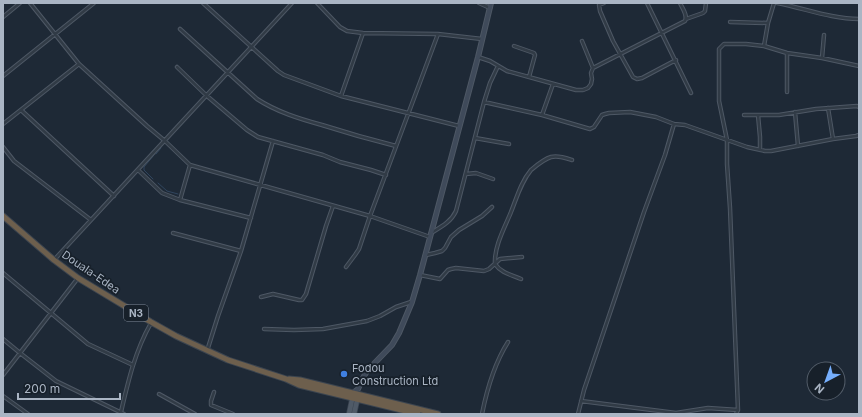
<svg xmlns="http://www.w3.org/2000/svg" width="862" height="417" viewBox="0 0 862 417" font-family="Inter,sans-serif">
	<rect width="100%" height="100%" fill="#1e2936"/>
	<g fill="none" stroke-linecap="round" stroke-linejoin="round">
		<!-- stream -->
		<path stroke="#30455e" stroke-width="1" d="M156,154L161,148
			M153,179L144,170V167L154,155
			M158,183L167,191L178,194"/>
		<defs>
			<path id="street" d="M30,3L79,64L147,126L165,141L190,165L370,216L430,237
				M203,3L278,71L284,75L341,96L459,126
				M317,3L340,27L347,31L363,33L438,34L482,39
				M479,3L490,8
				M604,3L599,5L600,11L613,41L633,77L637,79L642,78L676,60
				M647,3L691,93
				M777,3C804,8 831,19 859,19
				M3,17L20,3
				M686,19L703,13L705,11L706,3
				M730,22L768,23
				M180,29L257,99C277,112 300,119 322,125C347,133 372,140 396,146
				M514,46L534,53L535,55L529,77
				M764,46L768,23L774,3
				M478,57L490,61L507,71L576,90H583L588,88L591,84L592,79L591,73L593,68L582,41
				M822,58L824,35
				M177,67L207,96L247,130L258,137L323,155L340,162L371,170L386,175
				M593,68L685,21C688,15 682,8 680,3
				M3,76L94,3
				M787,92V53
				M341,96L363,33
				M484,102L542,115L590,129L594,127L602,115L605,114L609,113L630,112L656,117L674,124L685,125L747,147L765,151H771L833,139L856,136L859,135
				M828,108L833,139
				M21,110L114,196
				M795,112L798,146
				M542,115L553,84
				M744,115H779L816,109L857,106L859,107
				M758,115L760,137V150
				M3,124L79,64
				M475,138L509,144
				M3,147L14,161L91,220
				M138,170L162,193L180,200L251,218
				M466,174L476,173L493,179
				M180,200L190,165
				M173,233L241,251
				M431,233C441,227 451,222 456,211L484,102L490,83L498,66
				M426,255L435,253L442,251L445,248L451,237L459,230L482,216L492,207
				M54,260L292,3
				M346,267L355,255L359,249L370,216L438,34
				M3,273L88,344L133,365
				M420,275L440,279L448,270L451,269L456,268L484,271L489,269L500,259L522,257
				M521,279C512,275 501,273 495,264C494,246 505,227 511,212C517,197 521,182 531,170C537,165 544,159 551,157C558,155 566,158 572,160
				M261,297L273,294L299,300H302L306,294L326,226L333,206
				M264,329L294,330L323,329L367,321L380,316L396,307L411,302
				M3,339L20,353L56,381L124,414
				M207,351L218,316L241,251L273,141
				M3,375L78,278
				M214,392L211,401V405L233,414
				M159,394L195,414
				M3,396L28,414
				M581,401L676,413L708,408L738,410
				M121,412C128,382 135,351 151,323
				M482,414C487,389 494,364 508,342
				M578,414L584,390L644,212L665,155L674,124
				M736,414L738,410L730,208L727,164V140L719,101V49L724,44H746L764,46L787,53L822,58L859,66"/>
			<path id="secondary" d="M353,393L358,389L363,378L367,371L392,345L399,333L412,302L420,275L478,57L491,3"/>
			<path id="primary" d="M349,414L353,395
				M354,414L358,396"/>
			<path id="highway" d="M3,216L54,260L78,278L151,322L176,336L228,360L286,379L299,385L418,414
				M289,379L300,380L438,414"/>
		</defs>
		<!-- street casing -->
		<use href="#street" stroke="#4e5865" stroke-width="4.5"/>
		<!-- secondary casing -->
		<use href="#secondary" stroke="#4e5865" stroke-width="6"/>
		<!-- primary casing -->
		<use href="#primary" stroke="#3a4450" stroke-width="6"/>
		<!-- highway casing -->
		<use href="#highway" stroke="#3c4550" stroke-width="7"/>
		<!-- street -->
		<use href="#street" stroke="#313b46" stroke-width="2.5"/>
		<!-- secondary -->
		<use href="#secondary" stroke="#3f4a5a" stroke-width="4"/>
		<!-- primary -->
		<use href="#primary" stroke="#4f5a67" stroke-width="4.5"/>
		<!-- highway -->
		<use href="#highway" stroke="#6d5f4d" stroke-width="5"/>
	</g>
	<!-- markers -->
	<circle fill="#3f7fe0" stroke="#17202a" stroke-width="1.5" cx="344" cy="374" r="4"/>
	<g text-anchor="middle" stroke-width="3.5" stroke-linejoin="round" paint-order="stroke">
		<!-- shield labels -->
		<rect fill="#17202a" stroke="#7e8896" stroke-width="1" x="124" y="305" width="24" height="16" rx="3"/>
		<g font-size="10" font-weight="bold" fill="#aab5c4">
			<text x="136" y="317">N3</text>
		</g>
		<!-- street labels -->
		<g font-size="11" fill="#aab5c4" stroke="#17202a">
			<text transform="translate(91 272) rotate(34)" y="4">Douala-Edea</text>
		</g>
		<!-- poi labels -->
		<g font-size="11" fill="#aab5c4" stroke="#17202a" text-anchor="start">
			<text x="352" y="372">Fodou<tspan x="352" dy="13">Construction Ltd</tspan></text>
		</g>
	</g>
	<!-- border -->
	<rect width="862" height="417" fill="none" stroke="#aab5c4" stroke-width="8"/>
	<!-- north arrow -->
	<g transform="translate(826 381) rotate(221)"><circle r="19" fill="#17202a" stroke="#525c68"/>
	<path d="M0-3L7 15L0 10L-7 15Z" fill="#76affd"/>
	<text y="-6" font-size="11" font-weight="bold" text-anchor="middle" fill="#aab5c4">N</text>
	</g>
	<!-- scale -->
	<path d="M18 393v6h102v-6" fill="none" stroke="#aab5c4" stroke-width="2"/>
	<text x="24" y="393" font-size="12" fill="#aab5c4" stroke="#17202a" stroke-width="3" paint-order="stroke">200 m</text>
</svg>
